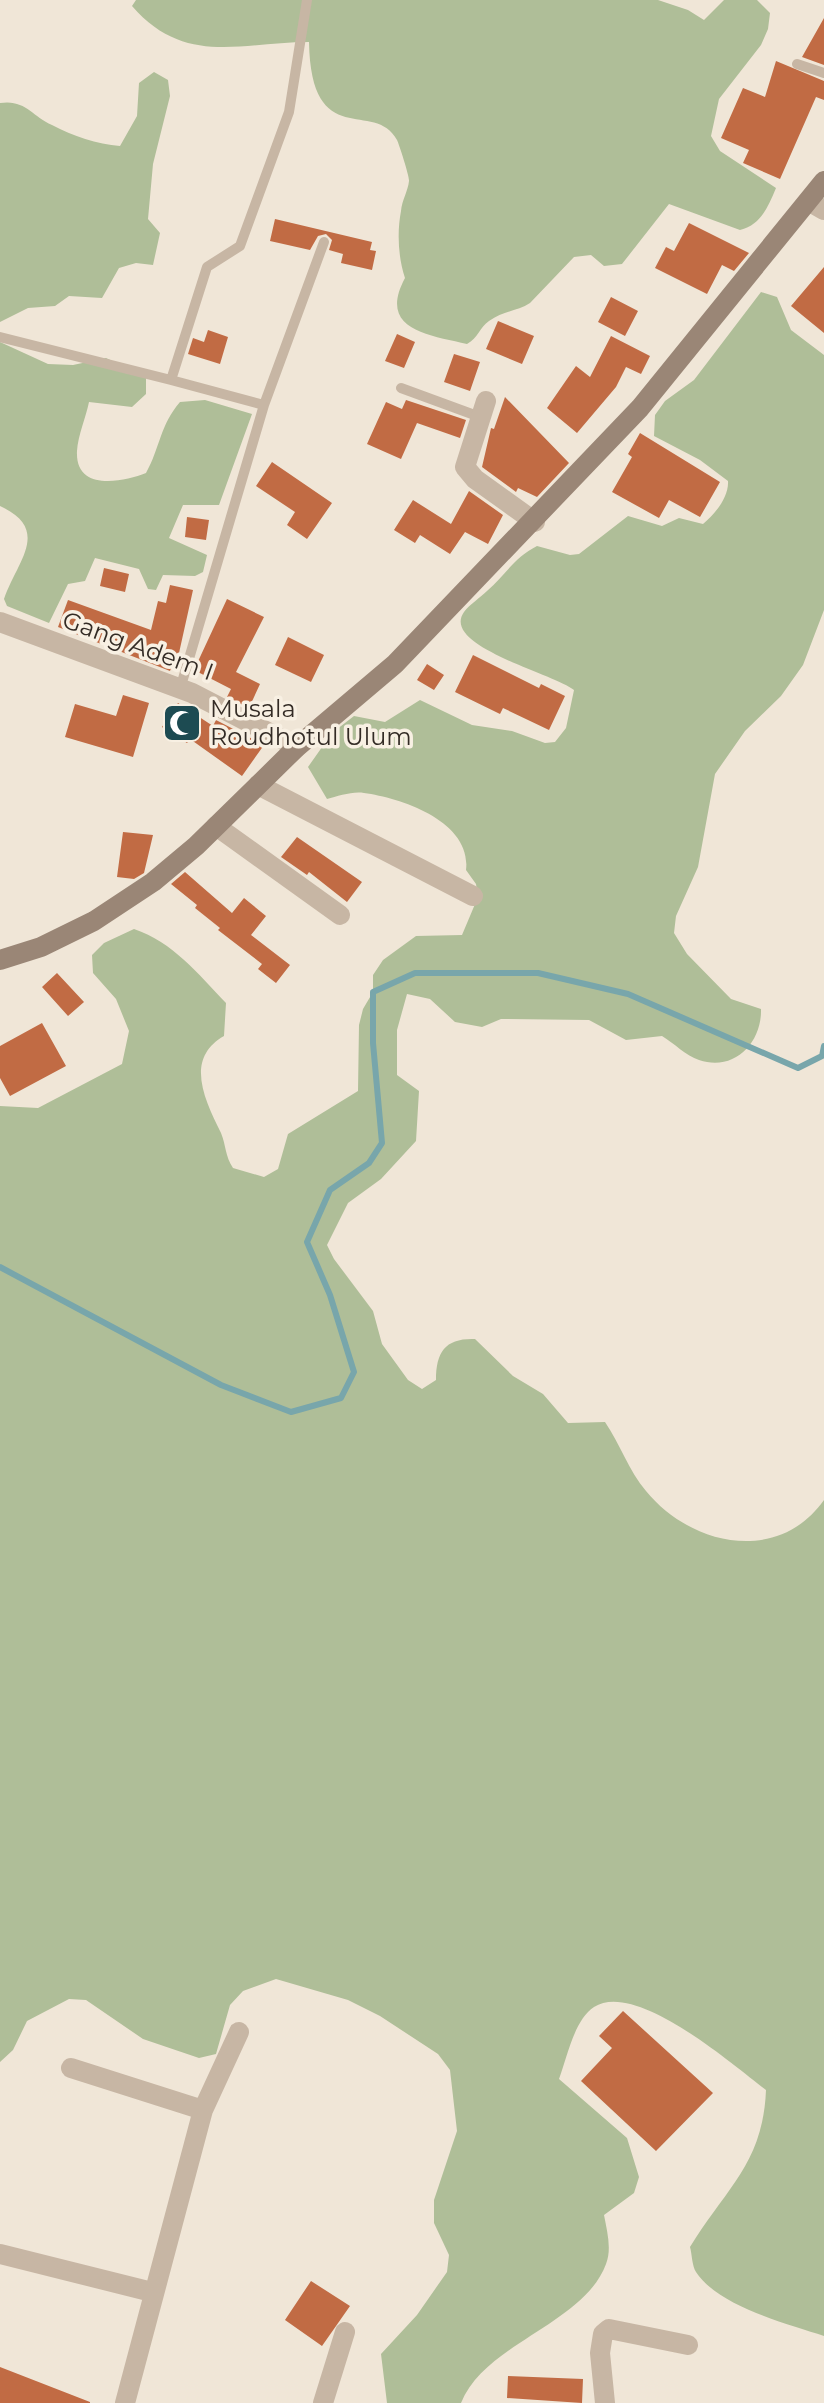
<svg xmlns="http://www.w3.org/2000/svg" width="824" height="2403" viewBox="0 0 824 2403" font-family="Montserrat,sans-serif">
	<rect width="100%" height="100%" fill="#f0e6d7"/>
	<!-- green -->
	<path fill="#afbe98" d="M136,0H658L688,10L704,20L724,0H757L770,13L768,29L761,45L719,99L711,136L720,151L776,188C768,207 761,225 740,230L669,204L622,264L604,266L591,255L574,257L530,303C518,311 503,311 489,321C480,327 478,338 467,344C429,335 377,330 405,278C398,257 397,232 401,211C402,200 408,191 409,181C410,178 399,144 397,140C375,98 311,153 309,42C241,42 185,67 132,6Z
		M154,72L168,80L170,96L153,164L148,219L160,233L153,265L136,263L119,268L102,298L69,296L55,306L28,308L0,322V103C25,99 32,116 52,125C73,136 97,144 120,146L137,116L139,83Z
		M761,292L777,297L791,330L824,355V610L803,665L781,696L745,731L715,774L698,867L676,916L674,933L687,954L731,999L761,1009C762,1043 734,1072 699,1060C686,1056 674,1043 662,1036L626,1040L589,1020L501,1019L482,1027L455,1022L430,999L407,994L397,1030V1075L419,1091L416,1141L381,1179L348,1203L327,1245L334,1259L373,1311L382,1344L408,1380L422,1389L436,1380C436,1351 446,1338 475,1339L513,1376L543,1394L568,1423L605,1422C620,1444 629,1471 646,1491C691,1546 778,1565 824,1500V2336C787,2324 718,2306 696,2272C692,2266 692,2254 690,2247C725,2189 763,2164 766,2090C733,2065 636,1980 594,2007C574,2020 567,2058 559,2079L627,2138L639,2177L634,2193L604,2215C607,2231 612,2249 606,2264C584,2324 485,2343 461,2403H387L381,2354L417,2315L447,2272L449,2255L434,2223V2200L457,2131L450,2070L438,2054L380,2016L348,2000L276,1979L243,1991L230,2005L216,2054L199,2058L143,2039L86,2000L69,1999L27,2021L13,2050L0,2062V1106L38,1108L122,1064L129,1031L116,999L93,973L92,955L104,943L134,929C173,942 198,974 226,1003L224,1036C184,1059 205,1100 221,1133C226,1145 225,1156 233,1168L264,1177L278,1169L288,1134L358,1091L359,1025L363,1009L373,992V975L383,960L416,936L462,935L478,897L476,884L466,870C472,822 402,798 364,793C353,791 338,796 327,799L308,767L332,733L354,716L385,722L420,700L472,725L512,731L545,743L555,742L566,728L574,690C552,673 440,646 464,612C470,604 480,598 487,591C505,575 515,557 537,546L570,555L579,554L628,516L662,526L679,518L703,524C715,514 729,497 728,481L700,460L654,436L655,415L665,401L694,380Z
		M0,342L48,364L73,365L106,358L146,377V394L132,407L89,402C86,417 78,435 77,451C75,492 123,482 146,473C160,448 160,425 180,402L205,400L252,414L219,505H183L169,538L207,555L203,572L195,576L163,575L156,590L148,589L139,569L95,558L85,581L68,584L49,623L7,606L4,599C17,561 52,530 0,506Z"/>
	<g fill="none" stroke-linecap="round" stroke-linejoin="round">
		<!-- stream -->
		<path stroke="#78a6ab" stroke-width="6" d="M0,1267L221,1385L291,1412L341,1398L354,1372L330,1295L307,1242L330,1190L369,1163L382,1143L373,1043V992L415,973H538L628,994L798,1068L822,1056L824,1046"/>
	</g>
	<!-- building -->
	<path fill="#c16b44" d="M824,18V65L802,57Z
		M776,61L824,81V100L816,97L780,179L743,163L749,150L721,138L743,88L765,97Z
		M275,219L372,242L370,250L376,251L372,270L341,263L343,254L329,250L332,240L326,234L318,236L310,250L270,241Z
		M689,223L749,253L734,271L722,265L707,294L655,268L666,247L674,251Z
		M824,267V333L791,306Z
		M611,297L638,311L625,336L598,322Z
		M498,321L534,336L522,364L486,349Z
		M208,330L228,337L220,364L188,354L193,338L204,342Z
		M397,334L415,342L404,368L385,361Z
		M611,336L650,356L641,374L626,367L616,387L577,433L547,408L576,366L590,377Z
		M454,354L480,362L470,391L444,382Z
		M505,397L569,463L537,497L518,488L516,492L482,467L491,428L494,429Z
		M406,400L466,420L460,438L417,423L401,459L367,444L386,402L402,409Z
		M640,433L720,482L700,517L669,500L659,518L612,492L632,457L628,454Z
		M272,462L332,503L307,539L287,525L295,512L256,486Z
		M469,491L503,515L488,544L465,532L450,554L420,535L415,543L394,530L413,500L451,524Z
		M187,517L209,520L206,540L185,537Z
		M104,568L129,574L125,592L100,586Z
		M170,585L193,590L177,662L174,660L170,671L58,627L68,600L151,630L158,601L166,603Z
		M227,599L264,617L236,672L260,684L249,708L227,697L231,689L194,670Z
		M288,637L324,655L311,682L275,665Z
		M473,655L539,688L541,684L565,696L549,730L503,708L500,714L455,692Z
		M427,664L444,675L434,690L417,680Z
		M123,695L149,703L133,757L65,737L75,704L116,716Z
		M178,703L213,726L216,720L264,745L242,776L190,739L187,743L162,727Z
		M123,832L153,835L144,873L134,879L117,877Z
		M297,837L362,882L347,902L309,872L307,875L281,857Z
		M185,872L232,913L244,898L266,916L251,935L290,965L276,983L258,969L262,964L218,930L220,928L195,908L197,905L171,884Z
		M57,973L84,1002L68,1016L42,987Z
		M42,1023L66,1066L10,1096L0,1078V1046Z
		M623,2011L713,2093L656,2151L581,2081L612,2048L599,2036Z
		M311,2281L350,2306L322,2346L285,2320Z
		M0,2367L90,2402V2403H0Z
		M508,2376L583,2379L582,2403L507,2398Z"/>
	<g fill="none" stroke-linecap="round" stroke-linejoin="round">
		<!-- lane -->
		<path stroke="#c7b6a4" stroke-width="10" d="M797,64L824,73
			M0,337L171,380
			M401,388L480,417
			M264,405L171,380L207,267L240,246L289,112L307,0
			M180,689L264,405L324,242"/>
		<!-- street -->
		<path stroke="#c7b6a4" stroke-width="20" d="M810,202L824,210
			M486,401L465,467L475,479L535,522
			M0,622L192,693L297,747
			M258,785L473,896
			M216,826L340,915
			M71,2068L203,2110
			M0,2254L152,2292
			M125,2403L203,2110L239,2032
			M323,2403L345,2332
			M605,2403L600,2353L603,2334L609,2329L688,2345"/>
		<!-- secondary -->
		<path stroke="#9a8676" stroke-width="20" d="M0,960L41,947L94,921L153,882L196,846L297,747L395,664L640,408L824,181"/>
	</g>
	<!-- icons -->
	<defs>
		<symbol id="mosque-square" viewBox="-11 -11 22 22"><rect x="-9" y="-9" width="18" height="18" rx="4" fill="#1d4b52" stroke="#f8f0e3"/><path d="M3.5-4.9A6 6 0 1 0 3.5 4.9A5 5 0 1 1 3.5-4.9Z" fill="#fff"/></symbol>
	</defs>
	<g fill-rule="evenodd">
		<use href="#mosque-square" x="160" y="701" width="44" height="44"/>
	</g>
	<g text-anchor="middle" stroke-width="7" stroke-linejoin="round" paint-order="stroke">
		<!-- street labels -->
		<g font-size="24" fill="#332b25" stroke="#f8f0e3">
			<text transform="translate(138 646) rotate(20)" y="8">Gang Adem I</text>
		</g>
		<!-- poi labels -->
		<g font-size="24" fill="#332b25" stroke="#f8f0e3" text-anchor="start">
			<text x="210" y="717">Musala<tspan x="210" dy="28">Roudhotul Ulum</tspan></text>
		</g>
	</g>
</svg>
